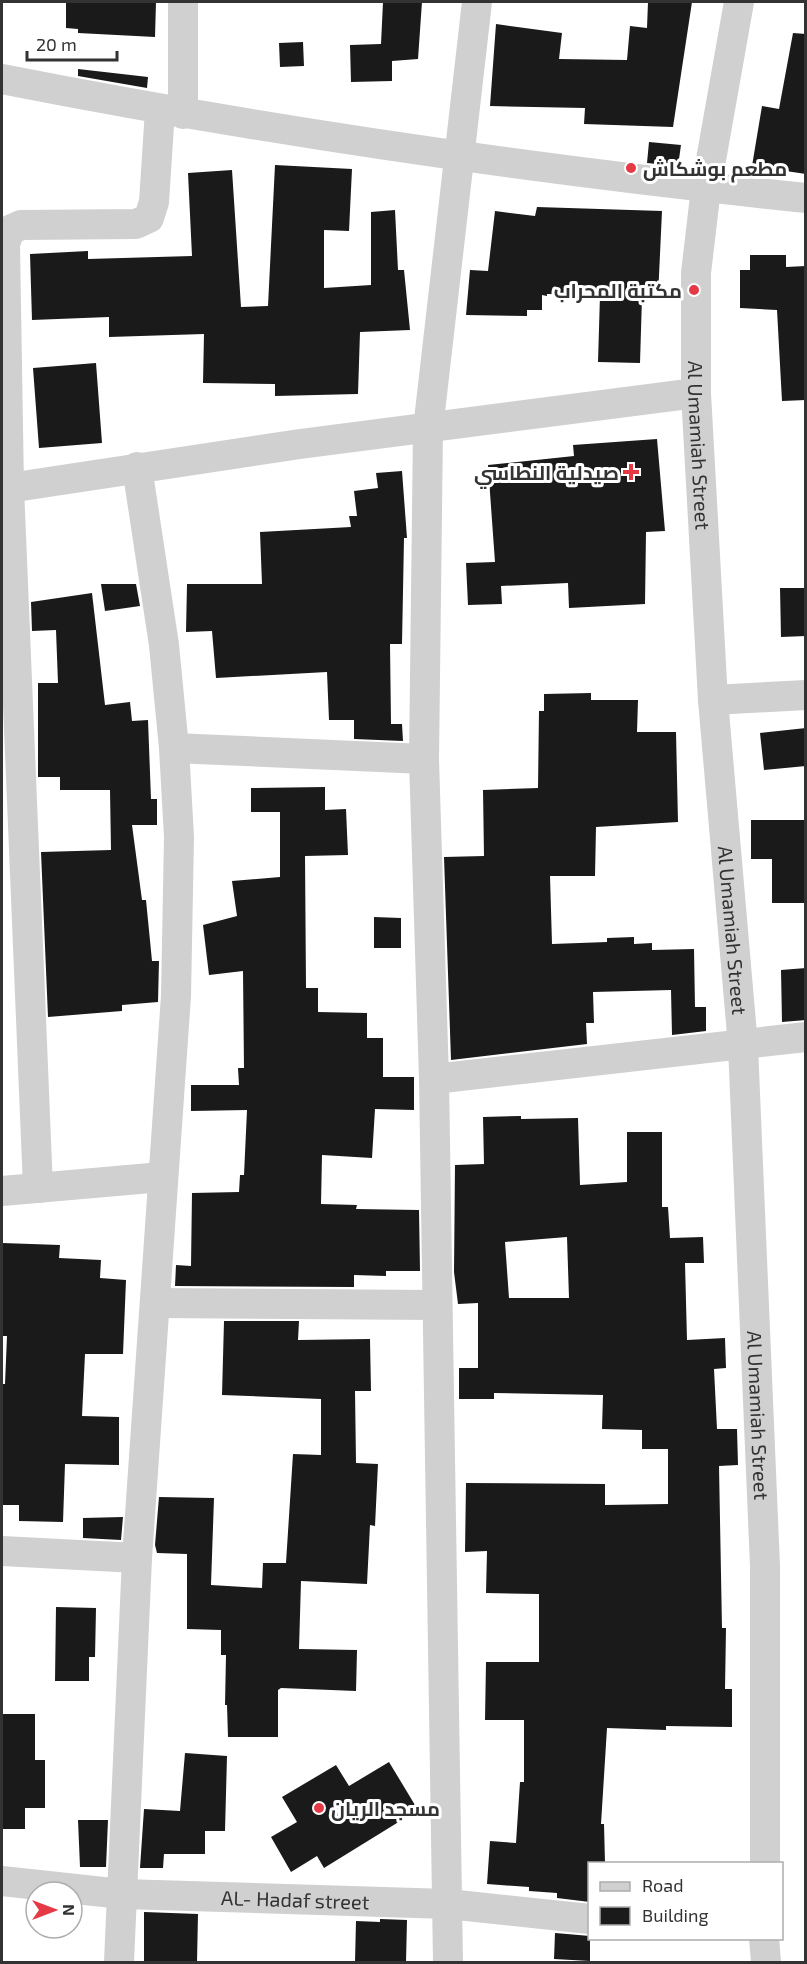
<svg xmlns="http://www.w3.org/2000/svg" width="807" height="1964" font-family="'Exo 2',Cairo,sans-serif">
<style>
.building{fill:#1a1a1a;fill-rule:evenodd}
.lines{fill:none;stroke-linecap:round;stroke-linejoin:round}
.minor{stroke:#d0d0d0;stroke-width:30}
.poi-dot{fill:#e63946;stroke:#fff;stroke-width:2}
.labels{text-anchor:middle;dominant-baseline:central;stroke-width:6;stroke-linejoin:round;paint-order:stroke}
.poi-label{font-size:20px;font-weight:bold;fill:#333;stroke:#fff;text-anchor:start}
.street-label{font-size:20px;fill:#333;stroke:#fff}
</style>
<rect width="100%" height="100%" fill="#fff"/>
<path class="building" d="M 66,2 L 156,2 L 155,37 L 78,33 L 78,29 L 66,28 Z
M 383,2 L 422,2 L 418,59 L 392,61 L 392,81 L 351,82 L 350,45 L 381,44 Z
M 648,2 L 692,2 L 673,127 L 584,124 L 585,108 L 490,106 L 496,24 L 562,33 L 559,59 L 627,60 L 630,26 L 647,28 Z
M 793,33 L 806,34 L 806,174 L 752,166 L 762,106 L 779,109 Z
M 303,42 L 304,66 L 280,67 L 279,43 Z
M 78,69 L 148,77 L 147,88 L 78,76 Z
M 649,142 L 681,145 L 678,166 L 647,163 Z
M 275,165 L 352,169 L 349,231 L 324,230 L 324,288 L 371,285 L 371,212 L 395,210 L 398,270 L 404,270 L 410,330 L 360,332 L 358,394 L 275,396 L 275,384 L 203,383 L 204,334 L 109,337 L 109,317 L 32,320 L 30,254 L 88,251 L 88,259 L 192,256 L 188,173 L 232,170 L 241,307 L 268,306 Z
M 537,207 L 662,211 L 658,297 L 642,297 L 640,363 L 598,362 L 600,295 L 547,294 L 547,296 L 542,295 L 542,310 L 527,310 L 527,316 L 466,315 L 470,270 L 488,271 L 495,211 L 535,216 Z
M 750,255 L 786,255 L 786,267 L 806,266 L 806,400 L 782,401 L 777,310 L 740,308 L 740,270 L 750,270 Z
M 96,363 L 102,443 L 39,448 L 33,368 Z
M 657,439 L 665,531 L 646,532 L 645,604 L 569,608 L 568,583 L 501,586 L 502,604 L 468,605 L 466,563 L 495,562 L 488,465 L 574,456 L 573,445 Z
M 402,471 L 407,538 L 404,538 L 402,644 L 390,644 L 391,724 L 402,724 L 403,741 L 354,739 L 354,720 L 329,720 L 327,672 L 216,678 L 212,631 L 186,632 L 187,584 L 262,584 L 260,532 L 351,527 L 349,516 L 357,516 L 354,491 L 378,488 L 376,473 Z
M 101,584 L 136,584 L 140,606 L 105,611 Z
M 780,588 L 806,588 L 806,636 L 781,637 Z
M 92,593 L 105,705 L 130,702 L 132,721 L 148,720 L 151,799 L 157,799 L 157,825 L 132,825 L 142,900 L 146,900 L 152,961 L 159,961 L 158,1002 L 122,1005 L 122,1011 L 48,1017 L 41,852 L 111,850 L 110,790 L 60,790 L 60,777 L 38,777 L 38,683 L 58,683 L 56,630 L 32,631 L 31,602 Z
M 591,693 L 591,700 L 638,700 L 637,732 L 676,732 L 678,822 L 596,827 L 595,876 L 550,876 L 552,944 L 607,942 L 607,938 L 634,937 L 634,944 L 652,943 L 652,950 L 694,949 L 695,1007 L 706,1007 L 706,1031 L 672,1035 L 671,990 L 593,992 L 594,1023 L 586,1023 L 587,1044 L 451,1060 L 444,857 L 484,856 L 483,790 L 538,788 L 539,711 L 544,711 L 544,694 Z
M 806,728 L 806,766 L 764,770 L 760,733 Z
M 325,787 L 325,810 L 346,809 L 348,855 L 305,856 L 306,988 L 318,988 L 318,1012 L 367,1013 L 367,1038 L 383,1038 L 383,1077 L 414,1077 L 414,1110 L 375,1109 L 372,1158 L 322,1155 L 321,1204 L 357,1205 L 356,1209 L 419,1210 L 420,1271 L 386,1271 L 386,1276 L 354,1275 L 354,1287 L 175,1286 L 176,1265 L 191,1266 L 192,1193 L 239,1192 L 240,1175 L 244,1175 L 247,1110 L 191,1111 L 191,1085 L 239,1085 L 238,1068 L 244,1068 L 243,971 L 209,975 L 203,925 L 237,916 L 232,881 L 280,877 L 280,812 L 251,812 L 251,788 Z
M 751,820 L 806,820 L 806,903 L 772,903 L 772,859 L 751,859 Z
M 374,917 L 401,918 L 401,948 L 374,948 Z
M 806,968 L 806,1020 L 782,1022 L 781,970 Z
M 521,1116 L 521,1119 L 578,1118 L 580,1185 L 627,1182 L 627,1132 L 662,1132 L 662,1207 L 668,1207 L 670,1238 L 703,1237 L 704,1263 L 685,1263 L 687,1340 L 725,1338 L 726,1368 L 714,1369 L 717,1429 L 737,1429 L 738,1465 L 719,1466 L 722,1628 L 726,1628 L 725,1689 L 732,1689 L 732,1727 L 666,1726 L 666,1730 L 607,1728 L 601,1824 L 604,1824 L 605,1863 L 590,1863 L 590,1902 L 557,1898 L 557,1893 L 529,1891 L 529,1887 L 487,1884 L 490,1841 L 516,1843 L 520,1782 L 524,1782 L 524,1720 L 485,1720 L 486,1662 L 539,1662 L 539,1594 L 486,1593 L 487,1551 L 465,1552 L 466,1483 L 605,1484 L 605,1505 L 668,1504 L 668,1449 L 642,1449 L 642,1430 L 602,1429 L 603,1395 L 494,1393 L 494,1399 L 459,1399 L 459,1368 L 478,1368 L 478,1303 L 458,1304 L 454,1272 L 455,1165 L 484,1164 L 483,1117 ZM 567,1237 L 569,1298 L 509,1298 L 505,1242 Z
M 2,1243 L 60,1245 L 59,1258 L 101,1260 L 100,1278 L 126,1280 L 123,1354 L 85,1354 L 82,1416 L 119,1417 L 119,1465 L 65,1464 L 63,1522 L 19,1521 L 19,1505 L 2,1505 L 2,1384 L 5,1384 L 7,1336 L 2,1336 Z
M 224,1321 L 299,1321 L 298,1340 L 370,1339 L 371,1391 L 355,1391 L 356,1463 L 378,1464 L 375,1526 L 370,1525 L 367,1584 L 301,1581 L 299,1649 L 357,1650 L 356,1691 L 281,1688 L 278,1690 L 278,1737 L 228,1737 L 227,1705 L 225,1705 L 226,1655 L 221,1655 L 221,1630 L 187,1629 L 187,1554 L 157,1553 L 155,1545 L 159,1497 L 214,1498 L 211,1585 L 262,1588 L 263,1563 L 286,1563 L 293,1454 L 321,1455 L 321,1399 L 222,1395 Z
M 123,1517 L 121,1540 L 83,1538 L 83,1518 Z
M 56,1607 L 96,1608 L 95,1657 L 89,1657 L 89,1681 L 55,1681 Z
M 2,1714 L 35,1714 L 35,1760 L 45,1760 L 45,1808 L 25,1808 L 25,1829 L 2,1829 Z
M 185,1753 L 227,1756 L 225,1831 L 205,1831 L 205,1854 L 164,1854 L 163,1868 L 140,1868 L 144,1809 L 180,1811 Z
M 389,1762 L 418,1810 L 324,1868 L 317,1856 L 291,1872 L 271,1837 L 297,1822 L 282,1797 L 336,1765 L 349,1786 Z
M 78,1820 L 108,1820 L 106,1867 L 80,1867 Z
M 144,1912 L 198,1914 L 197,1962 L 144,1962 Z
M 380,1919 L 407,1920 L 406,1962 L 355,1962 L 356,1921 L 380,1922 Z
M 555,1933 L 590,1936 L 590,1961 L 554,1959 Z"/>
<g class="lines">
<g class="minor">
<path d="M 183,2 L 183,114"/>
<path id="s1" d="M 739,2 L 706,188 L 696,273 L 696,393 L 713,700 L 743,1046 L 765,1566 L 765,1864"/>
<path d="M 2,79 C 267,131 536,170 806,198"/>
<path d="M 2,489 L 300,444 L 696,393"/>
<path d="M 713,700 L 806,695"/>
<path d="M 174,748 L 424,759"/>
<path d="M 434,1079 L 806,1037"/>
<path d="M 38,1188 L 9,487 L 5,244 L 10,230 L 21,225 L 136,224 L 149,218 L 154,202 L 160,110"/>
<path d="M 2,1191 L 162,1177"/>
<path d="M 157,1303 L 436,1305"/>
<path d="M 2,1551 L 137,1558"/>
<path id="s2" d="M 2,1881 L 122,1894 L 448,1904 L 590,1919"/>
<path d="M 764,1938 L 766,1962"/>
<path d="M 119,1962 L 137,1558 L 176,996 L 179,837 L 174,748 L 164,645 L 137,467"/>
<path d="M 448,1962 L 434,1079 L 424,759 L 428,429 L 477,2"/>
</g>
</g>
<g class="poi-dot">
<circle cx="631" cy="168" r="6"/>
<circle cx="694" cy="290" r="6"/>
<path d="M628 463h6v6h6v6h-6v6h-6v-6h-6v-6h6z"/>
<circle cx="319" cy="1808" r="6"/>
</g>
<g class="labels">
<g class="poi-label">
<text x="643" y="168">مطعم بوشكاش</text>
<text x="682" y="290" text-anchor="end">مكتبة المحراب</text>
<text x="619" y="472" text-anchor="end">صيدلية النطاسي</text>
<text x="331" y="1808">مسجد الريان</text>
</g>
<g class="street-label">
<text stroke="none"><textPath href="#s1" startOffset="447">Al Umamiah Street</textPath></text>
<text stroke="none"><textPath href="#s1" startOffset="933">Al Umamiah Street</textPath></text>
<text stroke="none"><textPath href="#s1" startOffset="1419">Al Umamiah Street</textPath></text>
<text stroke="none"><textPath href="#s2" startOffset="294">AL- Hadaf street</textPath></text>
</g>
</g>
<rect width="807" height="1964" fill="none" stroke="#333333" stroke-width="6"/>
<rect x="588" y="1862" width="195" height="78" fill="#ffffff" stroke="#adadad" stroke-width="1.5"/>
<rect x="600" y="1882" width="30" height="9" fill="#d0d0d0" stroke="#adadad" stroke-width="1.5"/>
<text x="642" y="1892" font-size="18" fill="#333333">Road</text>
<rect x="600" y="1907" width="30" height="18" fill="#1a1a1a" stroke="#adadad" stroke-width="1.5"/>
<text x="642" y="1922" font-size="18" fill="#333333">Building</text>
<g transform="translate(54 1910) rotate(90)"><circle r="28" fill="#ffffff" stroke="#adadad" stroke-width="1.5"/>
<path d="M0-4.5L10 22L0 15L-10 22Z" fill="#e63946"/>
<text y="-9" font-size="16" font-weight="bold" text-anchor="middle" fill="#333333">N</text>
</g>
<path d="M27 51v9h90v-9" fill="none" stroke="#333333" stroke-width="3"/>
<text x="36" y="51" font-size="18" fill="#333333" stroke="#ffffff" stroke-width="4.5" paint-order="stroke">20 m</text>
</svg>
